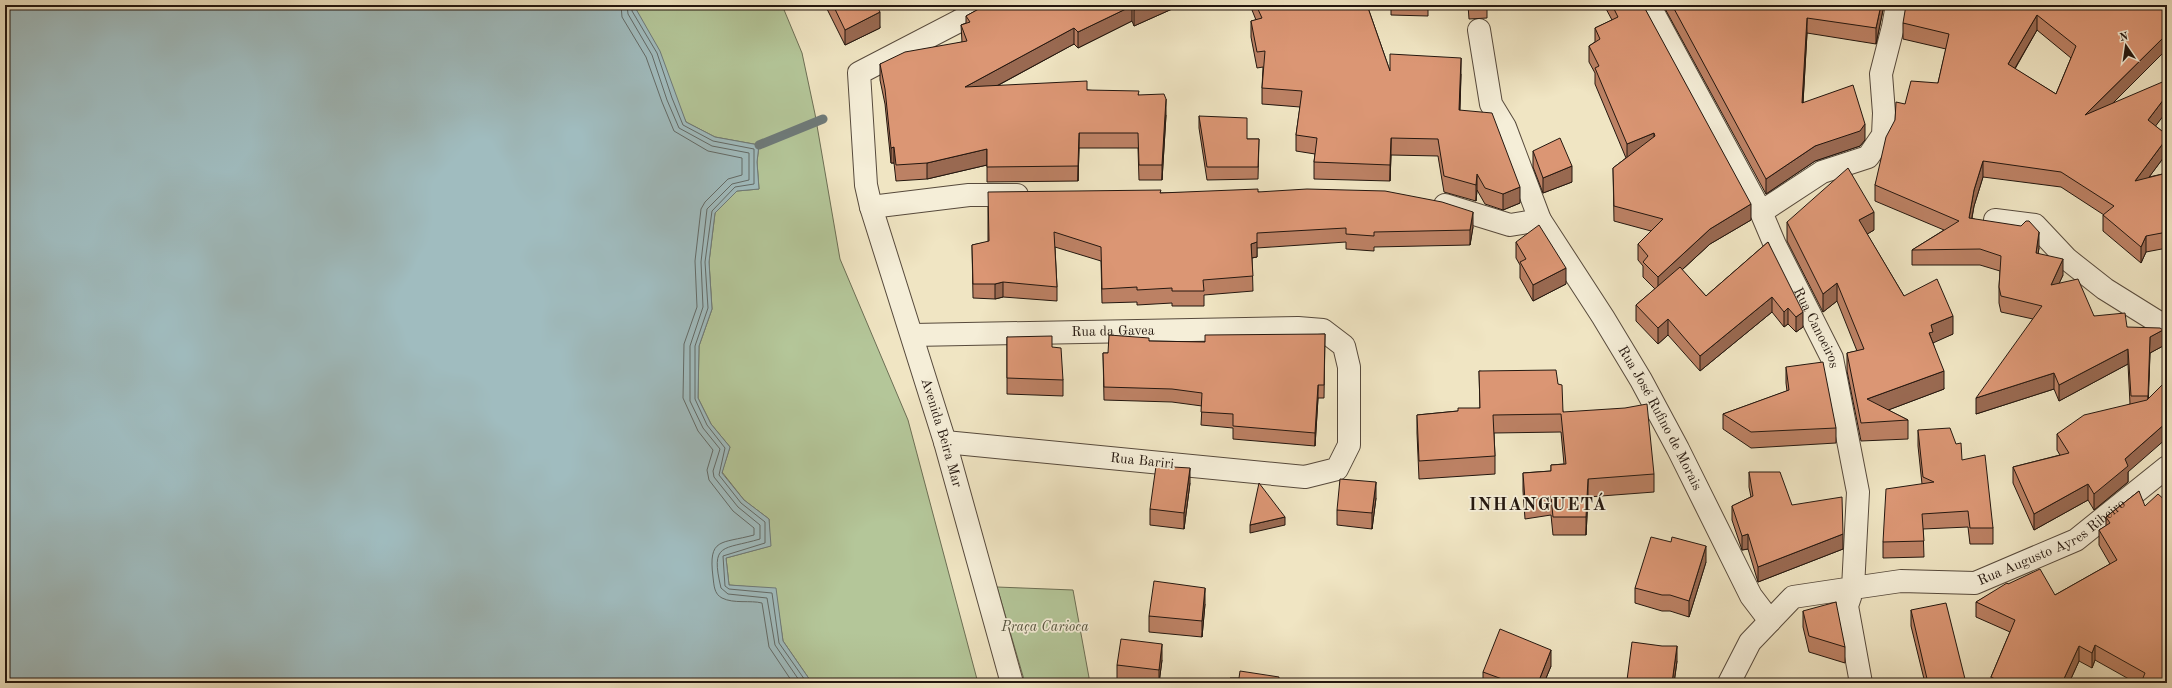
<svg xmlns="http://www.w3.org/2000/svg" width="2172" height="688" font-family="'Old Standard TT',serif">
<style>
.green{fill:#b4c699;stroke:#6c6e54}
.water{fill:#a0bcbf;stroke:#6e7a79}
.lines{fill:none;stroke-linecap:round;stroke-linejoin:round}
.shore{stroke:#626a67;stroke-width:1}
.stream{stroke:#6e7a79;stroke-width:9}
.minor-casing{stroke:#574a3c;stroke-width:24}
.tertiary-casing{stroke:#574a3c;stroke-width:24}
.minor{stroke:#f5eed8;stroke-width:22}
.tertiary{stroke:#f5eed8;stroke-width:22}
.wall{fill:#bc8164;stroke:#24170f;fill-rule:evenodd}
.shaded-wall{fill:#996951;stroke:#24170f}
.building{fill:#db9674;stroke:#24170f;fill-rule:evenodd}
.labels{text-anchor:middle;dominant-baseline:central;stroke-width:3.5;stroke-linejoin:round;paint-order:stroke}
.street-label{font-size:14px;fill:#24170f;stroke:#f5eed8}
.park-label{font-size:14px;font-style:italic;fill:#56543f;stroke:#f5eed8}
.district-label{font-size:18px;font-weight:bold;letter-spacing:1px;fill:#24170f;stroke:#f5eed8}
</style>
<rect width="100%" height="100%" fill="#f0e5c3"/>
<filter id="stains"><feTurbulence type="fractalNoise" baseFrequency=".005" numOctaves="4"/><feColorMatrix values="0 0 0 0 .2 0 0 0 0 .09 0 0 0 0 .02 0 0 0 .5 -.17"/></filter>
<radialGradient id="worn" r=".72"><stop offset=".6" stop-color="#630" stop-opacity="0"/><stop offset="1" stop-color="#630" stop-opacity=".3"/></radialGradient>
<path class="green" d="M 636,5 L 782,5 L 802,53 L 815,114 L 840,259 L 908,420 L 978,683 L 812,683 L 783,641 L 775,589 L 729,585 L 726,558 L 770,546 L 769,519 L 744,500 L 722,472 L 730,447 L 711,424 L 698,398 L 699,346 L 712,309 L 709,262 L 715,213 L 737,191 L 759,189 L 757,162 L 759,145 L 715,137 L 686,122 L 635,9 Z
M 997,587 L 1073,590 L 1090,683 L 1025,683 Z"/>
<path class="water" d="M 5,5 L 636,5 L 636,9 L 660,51 L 686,122 L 715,137 L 759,145 L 757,162 L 759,189 L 737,191 L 715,213 L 709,262 L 712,309 L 699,346 L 698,398 L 711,424 L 730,447 L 722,473 L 744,500 L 769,519 L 771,546 L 726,558 L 729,585 L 776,588 L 783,641 L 812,683 L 5,683 Z"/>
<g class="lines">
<path class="shore" d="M 621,5 L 622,17 L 646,57 L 662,102 L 674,131 L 708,151 L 742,158 L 742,175 L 728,179 L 705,202 L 701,209 L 695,261 L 697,307 L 684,344 L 683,398 L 698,431 L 713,450 L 707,470 L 709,480 L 733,511 L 754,528 L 754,535 C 721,544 708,537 713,577 C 714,585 714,594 722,598 C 734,604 750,600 762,603 L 769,647 L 793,683
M 627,5 L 628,14 L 652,55 L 667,100 L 679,128 L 712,146 L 749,153 L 749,180 L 732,184 L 707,209 L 701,262 L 703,307 L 690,346 L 690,401 L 703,428 L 720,449 L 713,471 L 714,477 L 738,507 L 760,525 L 760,539 C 723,550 710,542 721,588 L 728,594 L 767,598 L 775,645 L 801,683
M 632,5 L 632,11 L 657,53 L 672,98 L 683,125 L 713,141 L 754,149 L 754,184 L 735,187 L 712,211 L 705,262 L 708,308 L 695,346 L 695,399 L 707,425 L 725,448 L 719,475 L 741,503 L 765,522 L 765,543 L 723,556 L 725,586 L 729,589 L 772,593 L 779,643 L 807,683"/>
<path class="stream" d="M 759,145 L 823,119"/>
<defs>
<g id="minor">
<path id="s1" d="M 1479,30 L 1491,104 L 1505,127 L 1540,220 L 1603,317 L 1641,380 L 1678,449 L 1751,596 L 1770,621"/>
<path d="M 1445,205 L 1510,225 L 1540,220"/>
<path d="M 871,207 L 969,195 L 1017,195"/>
<path d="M 1761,212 L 1822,172 L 1868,157 L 1883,135 L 1884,113 L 1881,74 L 1893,27 L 1897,5"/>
<path d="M 1995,220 L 2035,225 L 2067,259 L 2105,289 L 2158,322 L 2167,334"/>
<path id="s2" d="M 913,335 L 1298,328 L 1323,330 L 1344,346 L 1349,367 L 1349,445 L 1337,469 L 1305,477 L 945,442"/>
<path id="s3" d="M 1861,683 L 1847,606 L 1853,588 L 1901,581 L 1975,583 L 2076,540 L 2167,467"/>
</g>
<g id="tertiary">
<path id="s4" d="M 990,5 L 859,73 L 866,185 L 871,207 L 945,442 L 1012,683"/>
<path id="s5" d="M 1649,5 L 1761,212 L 1775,245 L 1832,358 L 1858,492 L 1853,588 L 1793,597 L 1750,642 L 1729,683"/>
</g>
</defs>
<use href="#minor" class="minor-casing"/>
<use href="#tertiary" class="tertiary-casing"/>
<use href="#minor" class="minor"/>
<use href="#tertiary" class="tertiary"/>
</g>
<path class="wall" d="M 825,5 L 876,5 L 880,28 L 845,45 Z
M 950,5 L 963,5 L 953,10 Z
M 986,5 L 1181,5 L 1134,26 L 1132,21 L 1078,48 L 1074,44 L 997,86 L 1087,90 L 1139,95 L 1166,115 L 1162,180 L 1139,180 L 1138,148 L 1079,148 L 1078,181 L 987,182 L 987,165 L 927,179 L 896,181 L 894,163 L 891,163 L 885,104 L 880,80 L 880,64 L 962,42 L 961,25 L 966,23 L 966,16 Z
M 1250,5 L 1367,5 L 1390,71 L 1461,74 L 1460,110 L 1520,203 L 1503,210 L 1485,204 L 1477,190 L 1476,201 L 1444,192 L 1438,156 L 1391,155 L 1390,181 L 1314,179 L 1314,162 L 1315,154 L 1296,151 L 1296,135 L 1300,107 L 1262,104 L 1262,88 L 1263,67 L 1257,68 L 1251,37 L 1251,21 L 1256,20 Z
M 1391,5 L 1487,5 L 1487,18 L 1469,19 L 1468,5 L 1428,6 L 1428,16 L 1391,15 Z
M 1604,5 L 1643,5 L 1751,220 L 1710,244 L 1682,270 L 1706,296 L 1768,242 L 1803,327 L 1796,332 L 1788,324 L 1784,327 L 1772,312 L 1700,371 L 1668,335 L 1658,344 L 1636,321 L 1636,305 L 1655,289 L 1643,277 L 1643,266 L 1638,260 L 1638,244 L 1651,231 L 1614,221 L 1613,168 L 1626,158 L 1595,84 L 1595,73 L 1589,62 L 1589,46 L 1595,42 L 1595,28 L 1612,20 Z
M 1663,5 L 1884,5 L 1876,44 L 1807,33 L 1803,103 L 1865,140 L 1860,146 L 1815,161 L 1766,194 Z
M 2167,5 L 2167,49 L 2113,103 L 2167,111 L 2155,126 L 2167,135 L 2167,153 L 2149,177 L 2167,173 L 2167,248 L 2146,252 L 2141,263 L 2103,231 L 2103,215 L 2104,215 L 2061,187 L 1983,177 L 1974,206 L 1972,218 L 2039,248 L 2038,253 L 2063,275 L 2059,283 L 2094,316 L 2127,327 L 2163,346 L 2150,353 L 2148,399 L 2128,472 L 2128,482 L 2094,510 L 2088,500 L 2034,530 L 2013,483 L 2013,467 L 2060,455 L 2057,450 L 2057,434 L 2130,404 L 2128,364 L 2059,401 L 2054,389 L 1976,414 L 2033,319 L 2001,312 L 1999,303 L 1999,287 L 2000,271 L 1980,265 L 1912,265 L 1912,250 L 1944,230 L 1875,201 L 1875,185 L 1905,104 L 1938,83 L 1946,49 L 1903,39 L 1903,23 ZM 2037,30 L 2071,58 L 2056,94 L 2015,69 Z
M 1199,116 L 1247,139 L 1259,139 L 1258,179 L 1207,180 L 1199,128 Z
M 1533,151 L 1572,182 L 1543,193 L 1533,167 Z
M 1258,192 L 1473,227 L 1470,245 L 1374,247 L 1374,251 L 1346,249 L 1346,242 L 1257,248 L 1257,257 L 1252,258 L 1253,291 L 1204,295 L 1204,306 L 1172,306 L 1172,303 L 1137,305 L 1137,302 L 1102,303 L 1101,261 L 1055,247 L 1057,287 L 1057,301 L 1003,297 L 995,299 L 973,298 L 972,245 L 988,242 L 988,207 L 1161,193 Z
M 1787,222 L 1874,230 L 1867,234 L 1904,296 L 1953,334 L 1933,342 L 1944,389 L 1888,410 L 1908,420 L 1908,439 L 1861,441 L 1847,371 L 1847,353 L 1857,351 L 1837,301 L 1823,312 L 1787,241 Z
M 1516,242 L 1566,284 L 1533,301 L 1520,278 L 1520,265 L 1516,258 Z
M 1325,334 L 1324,398 L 1318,398 L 1315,446 L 1233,439 L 1233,428 L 1201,425 L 1202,406 L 1172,402 L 1104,400 L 1103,353 L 1108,353 L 1149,341 L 1205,342 Z
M 1007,337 L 1052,347 L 1063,380 L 1063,396 L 1007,394 Z
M 1786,367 L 1836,428 L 1836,443 L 1751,448 L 1723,429 L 1723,414 L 1787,391 L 1786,383 Z
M 1479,371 L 1558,384 L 1563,412 L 1654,474 L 1654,492 L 1588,497 L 1586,535 L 1553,535 L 1551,515 L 1525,519 L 1523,491 L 1523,473 L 1551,471 L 1551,465 L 1564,464 L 1561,432 L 1494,433 L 1495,456 L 1495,474 L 1419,479 L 1417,433 L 1417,415 L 1458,411 L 1480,408 Z
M 1918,430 L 1962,460 L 1993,528 L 1993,544 L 1970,544 L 1968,527 L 1923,529 L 1924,557 L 1883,558 L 1883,542 L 1922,484 L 1918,446 Z
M 1749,472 L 1792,505 L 1843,549 L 1758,582 L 1748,549 L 1742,550 L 1732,520 L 1732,506 L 1751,497 L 1749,487 Z
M 1190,483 L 1184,529 L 1150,525 L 1150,509 Z
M 2139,491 L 2167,683 L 2136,683 L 2095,660 L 2092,668 L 2079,661 L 2069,683 L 1991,683 L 1991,677 L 2010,632 L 1976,617 L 1976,602 L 2008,584 L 2055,595 L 2110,564 L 2099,545 L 2099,530 L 2106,526 L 2106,517 Z
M 1376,498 L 1372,529 L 1337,525 L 1337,510 Z
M 1706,562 L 1689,617 L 1670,611 L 1662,611 L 1635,603 L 1635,588 Z
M 1205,604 L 1202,637 L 1149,632 L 1149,616 Z
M 1911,610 L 1966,683 L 1925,683 L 1911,626 Z
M 1803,611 L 1845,647 L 1845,663 L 1809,652 L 1803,627 Z
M 1662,646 L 1677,661 L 1674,683 L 1627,683 L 1627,680 Z
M 1162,660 L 1159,683 L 1133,683 L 1117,681 L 1117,665 Z
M 1551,666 L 1544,683 L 1483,683 L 1483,672 Z"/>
<path class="shaded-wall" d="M 953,5 L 963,5 L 953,10 Z
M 1146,5 L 1181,5 L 1134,26 L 1134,10 Z
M 1881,5 L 1884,5 L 1876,44 L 1876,28 Z
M 1132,6 L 1132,21 L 1078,48 L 1078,32 Z
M 880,12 L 880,28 L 845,45 L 845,30 Z
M 2037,15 L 2037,30 L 2008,80 L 2008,64 Z
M 1807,18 L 1807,33 L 1802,119 L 1802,103 Z
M 1074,28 L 1074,44 L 965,103 L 965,87 Z
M 2167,34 L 2167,49 L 2085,131 L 2085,115 Z
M 1461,58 L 1461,74 L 1459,126 L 1459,110 Z
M 2167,95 L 2167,111 L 2148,136 L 2148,120 Z
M 1166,99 L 1166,115 L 1162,180 L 1162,165 Z
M 1865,124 L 1865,140 L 1860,146 L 1815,161 L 1766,194 L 1766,179 L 1815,146 Z
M 1079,133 L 1079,148 L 1078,181 L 1078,166 Z
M 1654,133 L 1654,149 L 1627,160 L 1627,144 Z
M 1391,138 L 1391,155 L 1390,181 L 1390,165 Z
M 2167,138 L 2167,153 L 2135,196 L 2135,181 Z
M 894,147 L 894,163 L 891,163 L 891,148 Z
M 987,149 L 987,165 L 927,179 L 927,163 Z
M 1983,161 L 1983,177 L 1974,206 L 1969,233 L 1969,218 L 1974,190 Z
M 1572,166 L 1572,182 L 1543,193 L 1543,178 Z
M 1477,174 L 1477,190 L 1476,201 L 1476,185 Z
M 1520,187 L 1520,203 L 1503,210 L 1503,194 Z
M 1751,204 L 1751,220 L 1710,244 L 1658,292 L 1658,277 L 1710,229 Z
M 1473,212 L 1473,227 L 1470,245 L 1470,230 Z
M 1874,212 L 1874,230 L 1859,239 L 1859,220 Z
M 2039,232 L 2039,248 L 2036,268 L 2036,253 Z
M 2146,236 L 2146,252 L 2141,263 L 2141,247 Z
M 1257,242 L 1257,257 L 1251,258 L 1251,244 Z
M 2063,259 L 2063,275 L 2051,301 L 2051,285 Z
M 1566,268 L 1566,284 L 1533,301 L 1533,285 Z
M 1003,282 L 1003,297 L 995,299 L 995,284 Z
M 1837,283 L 1837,301 L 1823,312 L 1823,294 Z
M 1772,297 L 1772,312 L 1700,371 L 1700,356 Z
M 1788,308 L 1788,324 L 1784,327 L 1784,312 Z
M 1803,312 L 1803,327 L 1796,332 L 1796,317 Z
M 1953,316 L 1953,334 L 1933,343 L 1929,333 L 1931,325 Z
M 1668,319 L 1668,335 L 1658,344 L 1658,328 Z
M 2163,330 L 2163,346 L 2150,353 L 2148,411 L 2148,396 L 2150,337 Z
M 2128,349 L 2128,364 L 2059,401 L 2059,385 Z
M 1944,371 L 1944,389 L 1867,418 L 1867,399 Z
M 2054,373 L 2054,389 L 1976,414 L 1976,398 Z
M 1318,385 L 1318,398 L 1315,446 L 1315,433 Z
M 2167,422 L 2167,438 L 2128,472 L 2128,482 L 2094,510 L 2094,494 L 2125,459 Z
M 1190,468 L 1190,483 L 1184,529 L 1184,513 Z
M 1588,479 L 1588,497 L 1586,535 L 1586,517 Z
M 1376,482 L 1376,498 L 1372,529 L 1372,513 Z
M 2088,484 L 2088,500 L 2034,530 L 2034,514 Z
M 1285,517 L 1285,525 L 1250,533 L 1250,525 Z
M 1748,534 L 1748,549 L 1742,550 L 1742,536 Z
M 1843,534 L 1843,549 L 1758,582 L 1758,567 Z
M 1706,546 L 1706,562 L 1689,617 L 1689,601 Z
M 1205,588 L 1205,604 L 1202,637 L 1202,621 Z
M 1162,644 L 1162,660 L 1159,683 L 1159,670 Z
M 2095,645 L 2095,660 L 2092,668 L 2092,653 Z
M 1677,646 L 1677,661 L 1674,683 L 1672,683 Z
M 2079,646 L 2079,661 L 2069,683 L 2062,683 Z
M 1551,650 L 1551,666 L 1544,683 L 1538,683 Z"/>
<path class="building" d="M 833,5 L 876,5 L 880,12 L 845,30 Z
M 986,5 L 1146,5 L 1134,10 L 1132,6 L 1078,32 L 1074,28 L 965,87 L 1087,81 L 1087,90 L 1139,91 L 1138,95 L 1164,94 L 1166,99 L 1162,165 L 1139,165 L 1138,133 L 1079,133 L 1078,166 L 987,167 L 987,149 L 927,163 L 896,165 L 894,147 L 891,148 L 885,89 L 880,64 L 905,52 L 967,41 L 961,25 L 970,22 L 966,16 Z
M 1256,5 L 1367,5 L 1390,71 L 1390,54 L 1461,58 L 1459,110 L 1492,113 L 1520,187 L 1503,194 L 1485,188 L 1477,174 L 1476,185 L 1444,176 L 1438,139 L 1391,138 L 1390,165 L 1314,162 L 1317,138 L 1296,135 L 1302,91 L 1262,88 L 1265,51 L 1257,52 L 1251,21 L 1262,18 Z
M 1612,5 L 1643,5 L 1751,204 L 1710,229 L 1658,277 L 1643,262 L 1648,256 L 1638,244 L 1663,219 L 1614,206 L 1613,168 L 1655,136 L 1654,133 L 1627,144 L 1595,68 L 1599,66 L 1589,46 L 1600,39 L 1595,28 L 1618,17 Z
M 1672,5 L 1881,5 L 1876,28 L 1807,18 L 1802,103 L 1853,85 L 1865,124 L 1860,131 L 1815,146 L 1766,179 Z
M 1906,5 L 2167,5 L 2167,34 L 2085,115 L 2167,80 L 2167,95 L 2148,120 L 2167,135 L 2167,138 L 2135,181 L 2167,173 L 2167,232 L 2146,236 L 2141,247 L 2103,215 L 2114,206 L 2061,172 L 1983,161 L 1974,190 L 1969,218 L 2021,226 L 2026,221 L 2029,221 L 2039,232 L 2036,253 L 2063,259 L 2051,285 L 2078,279 L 2094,316 L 2125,313 L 2127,327 L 2160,328 L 2163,330 L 2150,337 L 2148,396 L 2131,396 L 2128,349 L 2059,385 L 2054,373 L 1976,398 L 2042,306 L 2001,296 L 1999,287 L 2001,256 L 1980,249 L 1912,250 L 1959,221 L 1875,185 L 1886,137 L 1895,120 L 1896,102 L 1905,104 L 1911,81 L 1938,83 L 1949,34 L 1903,23 ZM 2037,15 L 2076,46 L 2056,94 L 2008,64 Z
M 1199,116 L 1247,118 L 1247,139 L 1259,139 L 1258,167 L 1207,167 Z
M 1560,138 L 1572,166 L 1543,178 L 1533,151 Z
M 1848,168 L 1874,212 L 1859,220 L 1904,296 L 1937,279 L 1953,316 L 1931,325 L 1933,332 L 1929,333 L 1944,371 L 1867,399 L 1908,420 L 1861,423 L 1847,353 L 1864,349 L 1837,283 L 1823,294 L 1787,222 Z
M 1258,189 L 1258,192 L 1307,189 L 1385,191 L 1442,202 L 1473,212 L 1470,230 L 1374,232 L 1374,236 L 1346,234 L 1346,228 L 1257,233 L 1257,242 L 1251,244 L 1253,276 L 1203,280 L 1204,291 L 1172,291 L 1172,288 L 1137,290 L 1137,287 L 1102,289 L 1101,247 L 1054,232 L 1057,287 L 1003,282 L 995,284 L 973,284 L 972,245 L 989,241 L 988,192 L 1161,190 L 1160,193 Z
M 1539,225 L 1566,268 L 1533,285 L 1520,262 L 1526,259 L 1516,242 Z
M 1768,242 L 1803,312 L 1796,317 L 1788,308 L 1784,312 L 1772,297 L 1700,356 L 1668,319 L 1658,328 L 1636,305 L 1680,267 L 1706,296 Z
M 1325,334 L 1324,385 L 1318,385 L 1315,433 L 1233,426 L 1233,414 L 1201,412 L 1202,393 L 1172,389 L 1104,387 L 1103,353 L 1108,353 L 1109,335 L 1149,338 L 1149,341 L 1205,342 L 1205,335 Z
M 1052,336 L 1052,347 L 1061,348 L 1063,380 L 1007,378 L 1007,337 Z
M 1823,362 L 1836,428 L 1751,432 L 1723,414 L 1789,390 L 1786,367 Z
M 1556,370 L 1558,384 L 1562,385 L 1563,412 L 1625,408 L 1647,404 L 1654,474 L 1588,479 L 1586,517 L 1553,517 L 1551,497 L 1525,500 L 1523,473 L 1551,471 L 1551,465 L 1566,464 L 1561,414 L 1493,415 L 1495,456 L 1419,461 L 1417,415 L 1458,411 L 1458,408 L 1480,408 L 1479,371 Z
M 2167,380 L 2167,422 L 2125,459 L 2128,466 L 2094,494 L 2088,484 L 2034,514 L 2013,467 L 2069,453 L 2057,434 L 2084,415 L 2147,400 Z
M 1950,428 L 1956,444 L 1961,443 L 1962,460 L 1985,455 L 1993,528 L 1970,528 L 1968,511 L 1922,514 L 1924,541 L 1883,542 L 1886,489 L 1934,482 L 1923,477 L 1918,430 Z
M 1156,466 L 1190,468 L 1184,513 L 1150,509 Z
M 1749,472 L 1780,472 L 1792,505 L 1842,497 L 1843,534 L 1758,567 L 1748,534 L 1742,536 L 1732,506 L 1753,496 Z
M 1340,479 L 1376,482 L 1372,513 L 1337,510 Z
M 1259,483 L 1285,517 L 1250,525 Z
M 2139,491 L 2145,506 L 2158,494 L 2167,502 L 2167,683 L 2141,683 L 2145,673 L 2095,645 L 2092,653 L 2079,646 L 2062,683 L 2003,683 L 1991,677 L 2015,620 L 1976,602 L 2007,583 L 2008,584 L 2040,569 L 2055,595 L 2117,560 L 2099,530 L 2110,523 L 2106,517 Z
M 1651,537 L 1671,542 L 1672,537 L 1706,546 L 1689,601 L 1670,595 L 1662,595 L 1635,588 Z
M 1154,581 L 1205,588 L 1202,621 L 1149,616 Z
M 1836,602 L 1845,647 L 1809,636 L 1803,611 Z
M 1946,603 L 1966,683 L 1928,683 L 1911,610 Z
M 1500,629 L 1551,650 L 1538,683 L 1513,683 L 1483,672 Z
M 1121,639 L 1162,644 L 1159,670 L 1117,665 Z
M 1632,642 L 1662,646 L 1677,646 L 1672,683 L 1649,683 L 1627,680 Z
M 1240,671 L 1279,677 L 1279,683 L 1229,683 L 1230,678 L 1239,678 Z"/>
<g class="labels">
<g class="street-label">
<text stroke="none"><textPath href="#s5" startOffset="364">Rua Canoeiros</textPath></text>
<text stroke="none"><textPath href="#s2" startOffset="200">Rua da Gavea</textPath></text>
<text stroke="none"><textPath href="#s1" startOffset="433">Rua José Rufino de Morais</textPath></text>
<text stroke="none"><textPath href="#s4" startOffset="519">Avenida Beira Mar</textPath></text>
<text transform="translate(1142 461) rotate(6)">Rua Bariri</text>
<text stroke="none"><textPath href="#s3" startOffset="307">Rua Augusto Ayres Ribeiro</textPath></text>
</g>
<g class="park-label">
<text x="1045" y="627">Praça Carioca</text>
</g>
<g class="district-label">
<text x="1538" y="505">INHANGUETÁ</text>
</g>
</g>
<rect width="2172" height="688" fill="none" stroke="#f0e5c3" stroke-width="20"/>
<rect x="6" y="6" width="2160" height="676" fill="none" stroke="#24170f" stroke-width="2"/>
<rect x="10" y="10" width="2152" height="668" fill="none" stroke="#24170f"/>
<g transform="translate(2126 46) rotate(347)" stroke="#f5eed8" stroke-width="3" paint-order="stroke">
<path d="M0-3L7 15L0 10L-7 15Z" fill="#24170f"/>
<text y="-6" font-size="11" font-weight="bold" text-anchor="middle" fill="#24170f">N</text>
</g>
<rect width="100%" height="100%" filter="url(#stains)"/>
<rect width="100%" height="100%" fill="url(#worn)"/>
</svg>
